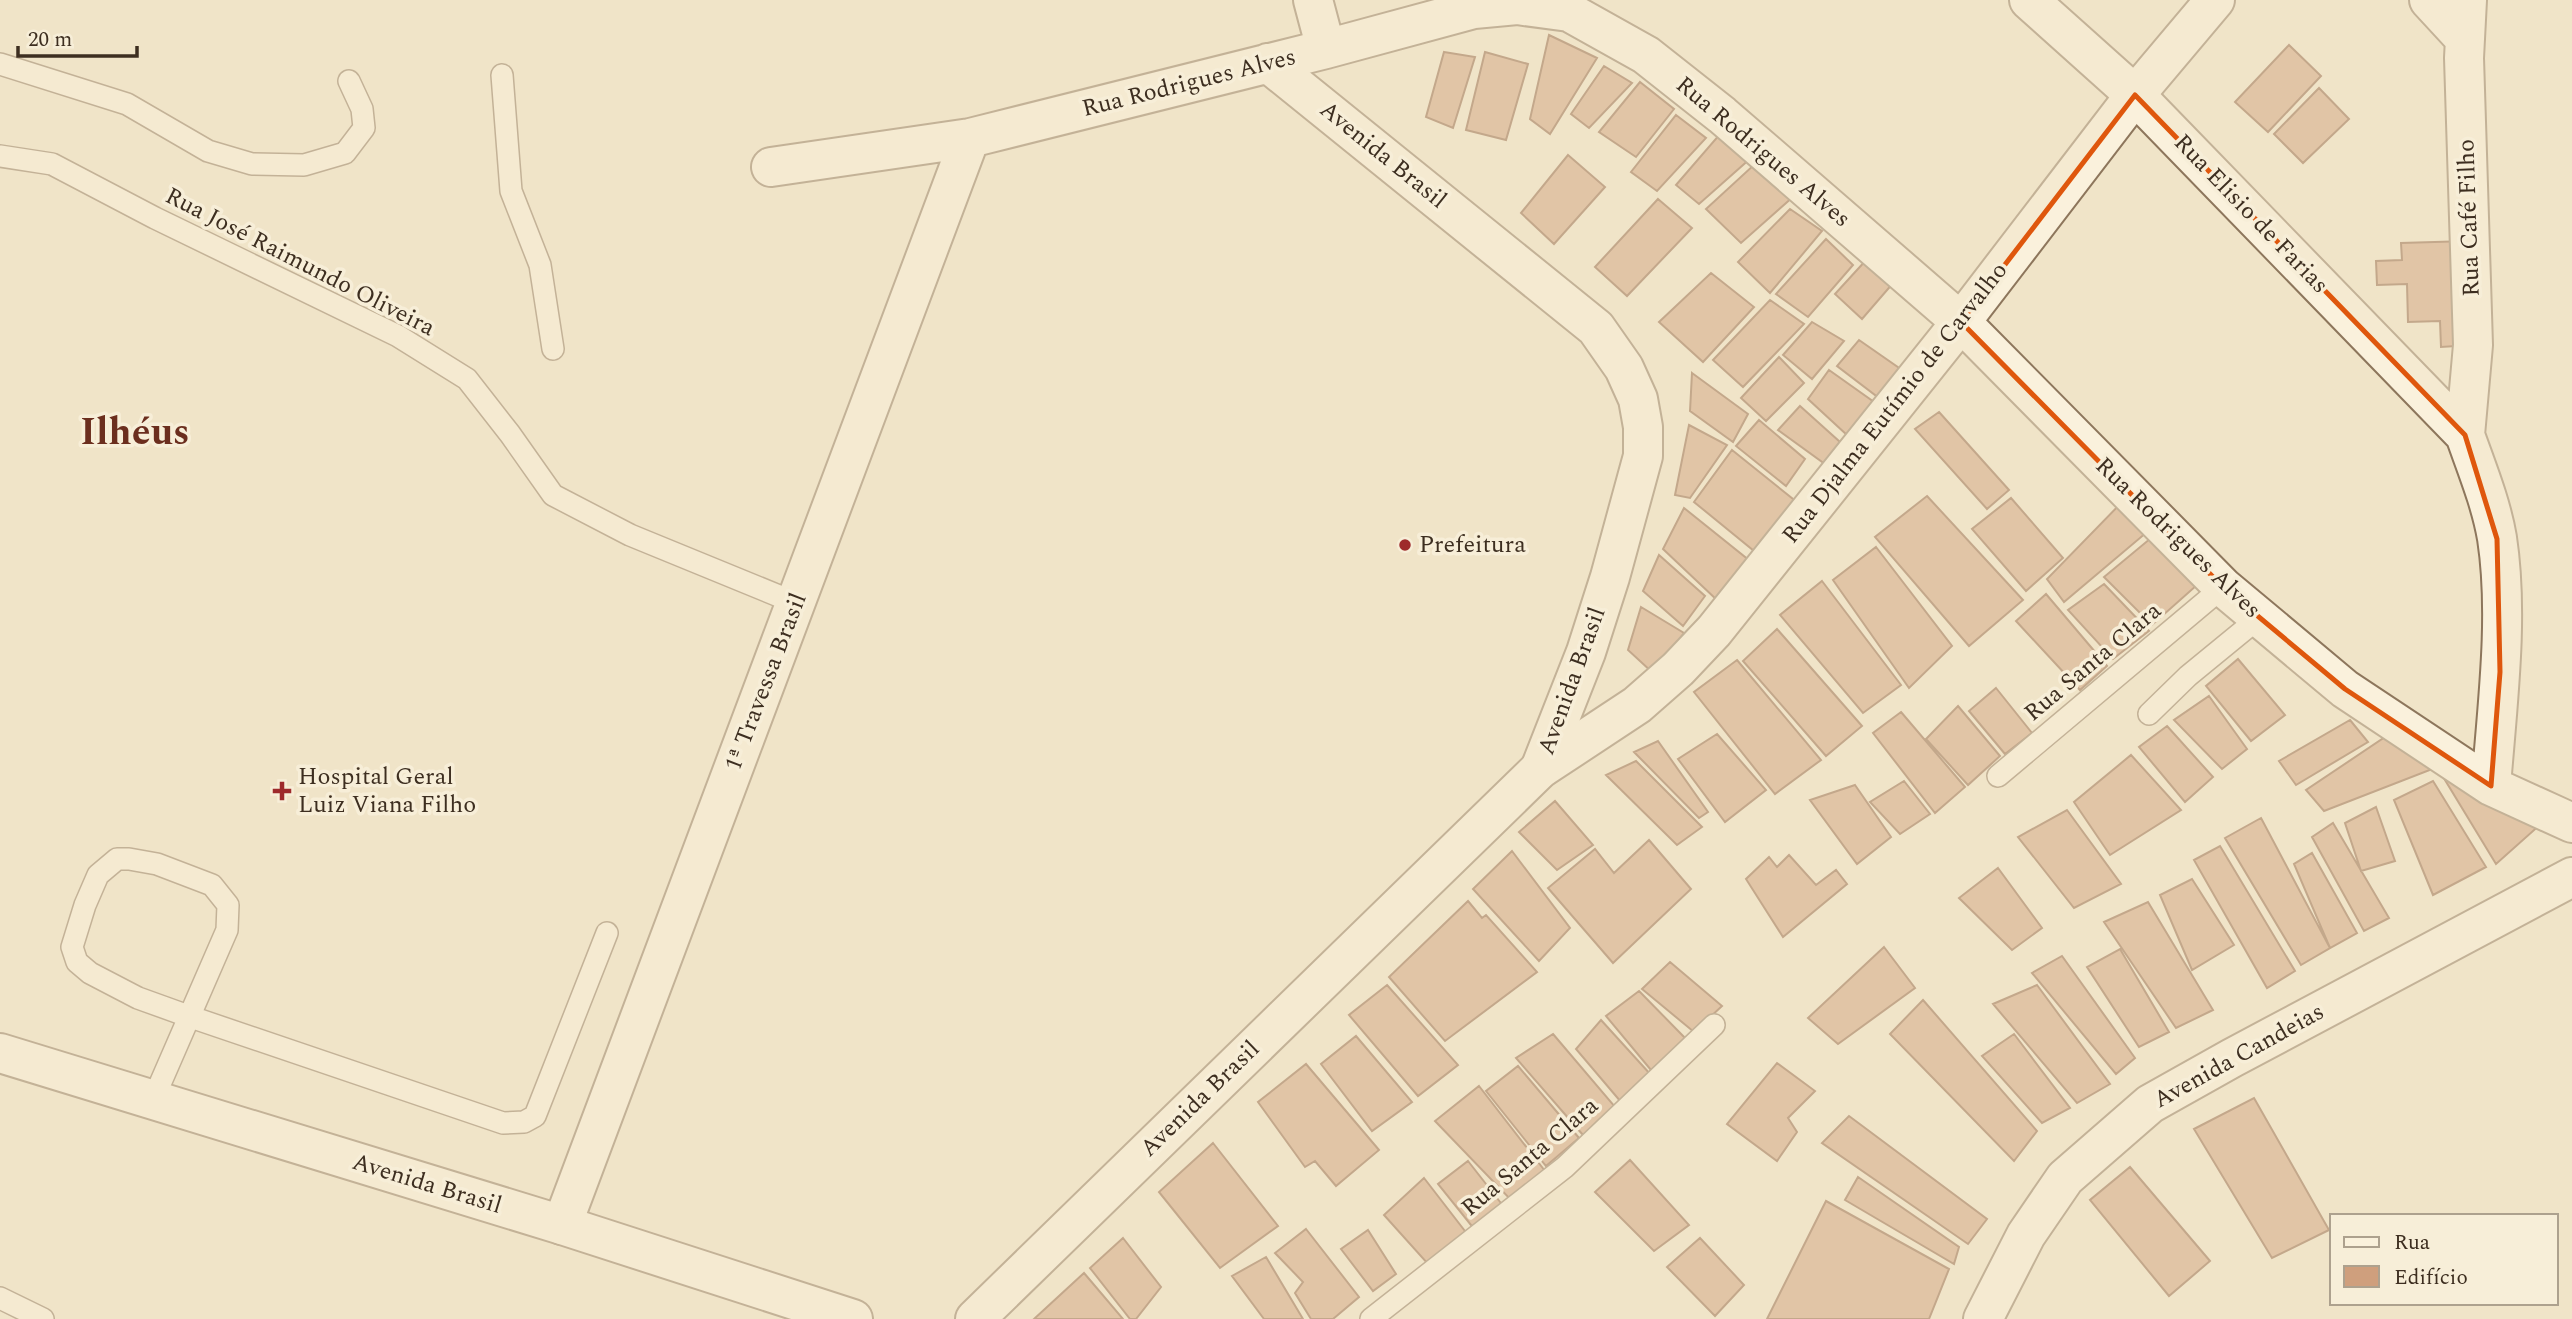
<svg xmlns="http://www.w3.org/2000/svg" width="2572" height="1319" font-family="Spectral,serif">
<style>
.building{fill:#cf9f7d;stroke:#8d5f41;stroke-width:2}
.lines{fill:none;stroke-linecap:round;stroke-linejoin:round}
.service-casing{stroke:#8d765c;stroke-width:24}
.minor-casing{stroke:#8d765c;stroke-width:42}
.tertiary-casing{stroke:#8d765c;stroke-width:42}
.service{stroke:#faf1dc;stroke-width:21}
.minor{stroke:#faf1dc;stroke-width:38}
.tertiary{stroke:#faf1dc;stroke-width:38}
.marked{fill:none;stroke:#df570d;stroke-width:5;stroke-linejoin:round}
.poi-dot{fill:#9e2a2b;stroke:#f7eed8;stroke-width:2.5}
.labels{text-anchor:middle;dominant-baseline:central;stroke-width:7;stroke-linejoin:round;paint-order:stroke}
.street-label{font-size:24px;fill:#3d2e20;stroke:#f7eed8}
.poi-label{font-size:24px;fill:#3d2e20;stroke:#f7eed8;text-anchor:start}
.town-label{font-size:38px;font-weight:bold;fill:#6b2e1e;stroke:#f7eed8}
</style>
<rect width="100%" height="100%" fill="#f0e4c8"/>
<path class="building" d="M 1549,35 L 1597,58 L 1550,134 L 1530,119 Z
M 2289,45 L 2321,76 L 2268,132 L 2235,102 Z
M 1444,52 L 1475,57 L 1453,128 L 1426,117 Z
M 1485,52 L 1528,64 L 1506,140 L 1466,130 Z
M 1604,66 L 1632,83 L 1589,128 L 1571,114 Z
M 1640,82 L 1674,109 L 1636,157 L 1599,132 Z
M 2319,88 L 2349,119 L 2303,163 L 2274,134 Z
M 1676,115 L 1706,138 L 1657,191 L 1631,172 Z
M 1720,134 L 1752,157 L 1699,204 L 1676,185 Z
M 1568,155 L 1605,187 L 1554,244 L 1521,213 Z
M 1756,163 L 1794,196 L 1741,243 L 1706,209 Z
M 1658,199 L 1692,228 L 1627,296 L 1595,267 Z
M 1790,209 L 1822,231 L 1770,293 L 1738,262 Z
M 1826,239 L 1853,265 L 1808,317 L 1776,294 Z
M 2468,241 L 2472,345 L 2441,347 L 2440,321 L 2408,322 L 2407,284 L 2377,285 L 2376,261 L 2402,260 L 2401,243 Z
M 1868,258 L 1894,282 L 1862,319 L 1835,294 Z
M 1711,273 L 1754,307 L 1703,362 L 1659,322 Z
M 1770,300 L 1804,324 L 1743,387 L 1713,360 Z
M 1812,322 L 1844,341 L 1812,379 L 1783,355 Z
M 1859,340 L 1902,370 L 1879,398 L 1837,366 Z
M 1779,357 L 1804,383 L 1766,421 L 1741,398 Z
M 1829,370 L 1874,402 L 1847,435 L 1808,399 Z
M 1692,373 L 1748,414 L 1733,442 L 1690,411 Z
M 1800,406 L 1840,442 L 1825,464 L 1778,430 Z
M 1939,412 L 2009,490 L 1987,509 L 1915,429 Z
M 1759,420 L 1805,459 L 1786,486 L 1736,446 Z
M 1689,425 L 1727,445 L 1690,498 L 1675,495 Z
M 1732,450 L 1798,503 L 1759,555 L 1694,502 Z
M 1927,496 L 2023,600 L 1969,646 L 1875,537 Z
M 2127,497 L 2153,527 L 2064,602 L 2047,579 Z
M 2011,498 L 2063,558 L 2026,591 L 1972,529 Z
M 1684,508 L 1750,561 L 1718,601 L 1663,549 Z
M 2151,538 L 2197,585 L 2152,625 L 2104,577 Z
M 1876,547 L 1952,646 L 1909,688 L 1833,580 Z
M 1659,555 L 1705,596 L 1683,626 L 1643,591 Z
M 1822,581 L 1901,685 L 1863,713 L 1780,615 Z
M 2104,584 L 2149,631 L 2113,659 L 2068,610 Z
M 2046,594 L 2107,666 L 2080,690 L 2016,621 Z
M 1641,607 L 1684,633 L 1653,673 L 1628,650 Z
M 1777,629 L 1862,726 L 1826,756 L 1743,661 Z
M 2238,659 L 2285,715 L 2251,741 L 2206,686 Z
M 1737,660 L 1821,760 L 1775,794 L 1694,692 Z
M 1996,688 L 2032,733 L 2005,754 L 1969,711 Z
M 2209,696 L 2247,749 L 2222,769 L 2174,720 Z
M 1958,706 L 2000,756 L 1968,785 L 1926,739 Z
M 1901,712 L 1965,787 L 1935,813 L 1873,733 Z
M 2350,720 L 2368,742 L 2296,785 L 2279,761 Z
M 2167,726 L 2213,777 L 2185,802 L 2139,747 Z
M 2391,733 L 2440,766 L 2324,811 L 2306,790 Z
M 1717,734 L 1766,790 L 1725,822 L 1678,759 Z
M 1658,741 L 1708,812 L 1699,818 L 1634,752 Z
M 2131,755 L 2181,810 L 2110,855 L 2074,802 Z
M 1636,761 L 1702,827 L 1677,845 L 1606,775 Z
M 2442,775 L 2542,823 L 2496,864 Z
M 1904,781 L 1930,814 L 1900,834 L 1870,802 Z
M 2433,781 L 2486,867 L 2433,895 L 2394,800 Z
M 1855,785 L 1891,837 L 1857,864 L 1810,800 Z
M 1555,801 L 1593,845 L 1557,870 L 1519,832 Z
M 2376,807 L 2395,861 L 2361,871 L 2345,823 Z
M 2067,810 L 2121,884 L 2074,908 L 2018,837 Z
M 2261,818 L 2330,948 L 2301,965 L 2225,838 Z
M 2333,823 L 2389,918 L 2364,931 L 2312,837 Z
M 1649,840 L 1691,889 L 1613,963 L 1548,888 L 1595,849 L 1614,873 Z
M 2220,846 L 2295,971 L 2267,988 L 2194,860 Z
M 1512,851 L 1570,928 L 1539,961 L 1473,889 Z
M 2312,853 L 2357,933 L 2330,948 L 2294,864 Z
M 1789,855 L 1816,885 L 1836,870 L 1847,884 L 1783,937 L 1746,879 L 1769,857 L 1777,867 Z
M 1998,868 L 2042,928 L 2012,950 L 1959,898 Z
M 2192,879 L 2234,945 L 2192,970 L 2160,895 Z
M 1468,901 L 1482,918 L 1486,915 L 1537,972 L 1445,1041 L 1389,977 Z
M 2148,902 L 2213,1010 L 2176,1028 L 2104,922 Z
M 1884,947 L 1915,988 L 1838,1044 L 1808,1018 Z
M 2120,949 L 2169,1032 L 2139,1047 L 2087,967 Z
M 2062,956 L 2135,1058 L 2116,1074 L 2032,973 Z
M 1670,962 L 1722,1006 L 1694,1032 L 1642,989 Z
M 1387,985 L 1458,1065 L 1418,1096 L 1349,1015 Z
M 2037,985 L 2110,1084 L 2077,1103 L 1993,1004 Z
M 1639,991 L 1687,1040 L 1651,1070 L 1606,1016 Z
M 1923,1000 L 2037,1131 L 2014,1161 L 1890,1034 Z
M 1601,1020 L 1651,1075 L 1621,1102 L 1576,1049 Z
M 1553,1034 L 1616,1108 L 1583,1135 L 1516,1058 Z
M 2014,1034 L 2070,1108 L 2042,1123 L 1982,1056 Z
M 1356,1036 L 1412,1102 L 1372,1131 L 1321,1064 Z
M 1777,1063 L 1815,1091 L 1788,1118 L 1797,1132 L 1777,1161 L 1727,1124 Z
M 1306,1064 L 1379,1150 L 1336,1186 L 1315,1161 L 1305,1167 L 1258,1102 Z
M 1518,1066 L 1579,1138 L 1546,1166 L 1486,1091 Z
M 1479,1086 L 1545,1171 L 1511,1200 L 1435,1121 Z
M 2254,1098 L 2329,1230 L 2272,1258 L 2194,1129 Z
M 1849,1116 L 1987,1219 L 1968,1244 L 1822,1143 Z
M 1213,1143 L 1278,1226 L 1220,1268 L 1159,1192 Z
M 1630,1160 L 1689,1225 L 1654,1251 L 1595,1192 Z
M 1468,1161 L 1504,1207 L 1475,1230 L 1438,1184 Z
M 2130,1167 L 2210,1261 L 2169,1296 L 2090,1200 Z
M 1858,1177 L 1959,1247 L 1954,1264 L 1845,1200 Z
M 1424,1178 L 1468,1235 L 1428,1264 L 1384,1215 Z
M 1826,1201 L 1949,1269 L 1929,1319 L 1767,1319 Z
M 1306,1229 L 1359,1297 L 1333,1319 L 1311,1319 L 1295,1293 L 1303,1282 L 1275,1253 Z
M 1368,1230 L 1396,1274 L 1373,1291 L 1341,1249 Z
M 1123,1238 L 1161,1287 L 1136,1319 L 1130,1319 L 1090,1268 Z
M 1700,1238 L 1744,1285 L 1715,1316 L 1667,1267 Z
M 1266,1257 L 1303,1319 L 1264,1319 L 1232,1276 Z
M 1084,1273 L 1123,1319 L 1034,1319 Z"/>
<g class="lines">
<defs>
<path id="service" d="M 0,64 L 127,104 L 208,151 L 252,164 L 304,165 L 345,153 L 364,128 L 362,109 L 349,81
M 502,75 L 511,191 L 540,265 L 553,349
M 0,156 L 52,164 L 155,218 L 398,336 L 467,379 L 510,434 L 553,495 L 630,535 L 796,603
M 2149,714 L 2188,676 L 2260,617
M 1998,776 L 2223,587
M 153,1100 L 227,930 L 228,905 L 212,885 L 157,864 L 129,859 L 117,859 L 98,875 L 85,905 L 72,947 L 77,962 L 90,973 L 138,998 L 188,1016 L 503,1123 L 524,1122 L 535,1116 L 607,933
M 0,1298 L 43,1319
M 1371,1319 L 1565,1167 L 1714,1025"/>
<path id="minor" d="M 1313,0 L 1326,49
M 2029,0 L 2135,95 L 2465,435 C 2477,469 2491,503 2497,538 C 2509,616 2497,708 2491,786
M 2429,0 L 2465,39
M 1268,63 L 1596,328 L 1624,368 L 1638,399 L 1643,427 L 1643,456 L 1610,577 L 1586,652 L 1540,769
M 771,167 L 970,138 L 1326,49 L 1474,9 L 1517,5 L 1569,12 L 1646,55 L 1722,115 L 1961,322 L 2223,587 L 2345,689 L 2491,786 L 2572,823
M 2465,435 L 2473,345 L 2464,58 L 2467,0
M 562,1225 L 970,138
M 1983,1319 L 2026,1235 L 2065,1178 L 2150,1104 L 2232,1058 L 2572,877"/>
<path id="tertiary" d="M 0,1053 L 562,1225 L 853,1319
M 975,1319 L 1540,769 L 1637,705 L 1678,669 L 1714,631 L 1961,322 L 2135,95 L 2215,0"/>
</defs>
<use href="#service" class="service-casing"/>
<use href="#minor" class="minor-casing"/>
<use href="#tertiary" class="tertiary-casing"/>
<use href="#service" class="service"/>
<use href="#minor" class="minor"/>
<use href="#tertiary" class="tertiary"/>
</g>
<path d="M0 0H2572V1319H0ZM 2135,95 L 2465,435 L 2497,539 L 2500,672 L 2491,786 L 2345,689 L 2223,587 L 1961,322 Z" fill="#f0e4c8" fill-opacity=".55" fill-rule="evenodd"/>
<path class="marked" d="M 2135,95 L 2465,435 L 2497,539 L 2500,672 L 2491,786 L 2345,689 L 2223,587 L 1961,322 Z"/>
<g class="poi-dot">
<circle cx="1405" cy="545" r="7"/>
<path d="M278.5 780.5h7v7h7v7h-7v7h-7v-7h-7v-7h7z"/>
</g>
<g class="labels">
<g class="street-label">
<text transform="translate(1189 83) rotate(-14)">Rua Rodrigues Alves</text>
<text transform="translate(1763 152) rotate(40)">Rua Rodrigues Alves</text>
<text transform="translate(1383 155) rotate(39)">Avenida Brasil</text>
<text transform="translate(2251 214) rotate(46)">Rua Elisio de Farias</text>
<text transform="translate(2469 218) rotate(-92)">Rua Café Filho</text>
<text transform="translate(300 262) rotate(27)">Rua José Raimundo Oliveira</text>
<text transform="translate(1895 403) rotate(-52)">Rua Djalma Eutímio de Carvalho</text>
<text transform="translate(2178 538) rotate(44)">Rua Rodrigues Alves</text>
<text transform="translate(2093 662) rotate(-40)">Rua Santa Clara</text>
<text transform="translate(1572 681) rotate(-70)">Avenida Brasil</text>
<text transform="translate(766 682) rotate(-69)">1ª Travessa Brasil</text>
<text transform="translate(2239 1056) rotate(-29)">Avenida Candeias</text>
<text transform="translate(1200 1099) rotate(-44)">Avenida Brasil</text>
<text transform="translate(1530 1157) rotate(-40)">Rua Santa Clara</text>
<text transform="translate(427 1184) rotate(17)">Avenida Brasil</text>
</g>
<g class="poi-label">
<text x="1419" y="545">Prefeitura</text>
<text x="298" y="777">Hospital Geral<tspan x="298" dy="28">Luiz Viana Filho</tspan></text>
</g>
<g class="town-label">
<text x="135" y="433">Ilhéus</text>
</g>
</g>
<rect x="2330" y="1214" width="228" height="91" fill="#f7eed8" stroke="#ada18e" stroke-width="2"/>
<rect x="2344" y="1237" width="35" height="10" fill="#faf1dc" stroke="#ada18e" stroke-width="2"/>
<text x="2394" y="1249" font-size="21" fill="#3d2e20">Rua</text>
<rect x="2344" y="1266" width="35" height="21" fill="#cf9f7d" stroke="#ada18e" stroke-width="2"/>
<text x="2394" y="1284" font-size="21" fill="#3d2e20">Edifício</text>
<path d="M18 46v10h119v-10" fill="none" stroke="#3d2e20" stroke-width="3.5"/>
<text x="28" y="46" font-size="21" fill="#3d2e20" stroke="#f7eed8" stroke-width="5" paint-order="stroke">20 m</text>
</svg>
